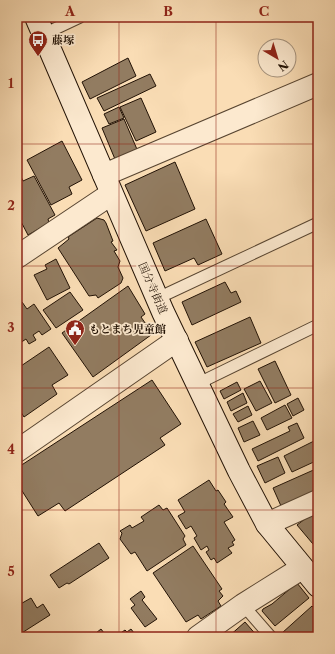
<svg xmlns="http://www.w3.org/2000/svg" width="335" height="654" font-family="'Libre Caslon Text','Noto Serif JP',serif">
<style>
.building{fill:#927c61;stroke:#221205}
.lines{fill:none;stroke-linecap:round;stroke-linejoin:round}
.lane-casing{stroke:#584531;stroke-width:13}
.street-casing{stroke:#584531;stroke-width:24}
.secondary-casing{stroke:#221205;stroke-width:24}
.lane{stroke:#fce9cf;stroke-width:11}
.street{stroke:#fce9cf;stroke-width:22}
.secondary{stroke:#fce9cf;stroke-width:22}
.grid{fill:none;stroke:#8f2418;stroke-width:1;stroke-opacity:0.55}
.labels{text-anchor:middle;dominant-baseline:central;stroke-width:3.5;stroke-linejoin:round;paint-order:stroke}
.poi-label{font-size:11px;font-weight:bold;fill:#221205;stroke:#fce9cf;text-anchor:start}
.street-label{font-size:11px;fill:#221205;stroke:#fce9cf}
.neatline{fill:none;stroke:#8f2418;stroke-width:1.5}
.grid-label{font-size:13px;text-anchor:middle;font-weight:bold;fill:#8f2418}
</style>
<rect width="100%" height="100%" fill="#faddb5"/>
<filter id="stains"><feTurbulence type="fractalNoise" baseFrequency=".005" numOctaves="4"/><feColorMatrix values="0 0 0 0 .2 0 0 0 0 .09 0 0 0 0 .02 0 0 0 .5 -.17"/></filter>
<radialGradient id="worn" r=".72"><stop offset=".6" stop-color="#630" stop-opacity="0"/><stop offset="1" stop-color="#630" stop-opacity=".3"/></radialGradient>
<path class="building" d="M 128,58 L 136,76 L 90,99 L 82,82 Z
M 150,74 L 156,86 L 104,111 L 97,98 Z
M 141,98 L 156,132 L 136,141 L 120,107 Z
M 119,107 L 124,118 L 109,124 L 104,114 Z
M 124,119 L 139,154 L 117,164 L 102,128 Z
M 62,141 L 82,180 L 69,187 L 72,194 L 51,205 L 27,160 Z
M 175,162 L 195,209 L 146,231 L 125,185 Z
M 18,171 L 23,181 L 34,176 L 55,215 L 48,219 L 49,223 L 28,235 L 17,214 Z
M 97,218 L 104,220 L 106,223 L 113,241 L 111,242 L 117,250 L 114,251 L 120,261 L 118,267 L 123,278 L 121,283 L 98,298 L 96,295 L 89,296 L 58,248 L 69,239 L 68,237 Z
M 206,219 L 222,254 L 198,265 L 194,258 L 165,271 L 153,243 Z
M 56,259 L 70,288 L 47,300 L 34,275 L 47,269 L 45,265 Z
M 225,282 L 231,293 L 236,291 L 241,302 L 192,325 L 182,302 Z
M 128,286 L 145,314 L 141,317 L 150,330 L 151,335 L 93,377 L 62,333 Z
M 70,292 L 83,310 L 56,328 L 43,310 Z
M 22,302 L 27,309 L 34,304 L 51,329 L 42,335 L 39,331 L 33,335 L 36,340 L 29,344 L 26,339 L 20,343 L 17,339 L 17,306 Z
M 250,317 L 261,343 L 207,367 L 195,342 Z
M 49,347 L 68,375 L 52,385 L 57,394 L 24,417 L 19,409 L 17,410 L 17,374 L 20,372 L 18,368 Z
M 275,361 L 291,395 L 275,403 L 258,369 Z
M 152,380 L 181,424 L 160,438 L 165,445 L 65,511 L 59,503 L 38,516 L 17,483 L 17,468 Z
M 260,381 L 272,403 L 256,411 L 244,389 Z
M 237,382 L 241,390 L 224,399 L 220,391 Z
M 243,393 L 247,403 L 231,411 L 227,402 Z
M 298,398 L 304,410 L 293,416 L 287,404 Z
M 285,405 L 292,418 L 267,430 L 261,418 Z
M 248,406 L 252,415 L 238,422 L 233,414 Z
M 253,421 L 260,435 L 244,442 L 238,428 Z
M 297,423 L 304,438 L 258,461 L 252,449 L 290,431 L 288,427 Z
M 314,441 L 318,450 L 318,460 L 292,472 L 284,456 Z
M 278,457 L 285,473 L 265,483 L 257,466 Z
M 318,468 L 318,490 L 281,506 L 273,488 Z
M 209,480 L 216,491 L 218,490 L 226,502 L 224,504 L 233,517 L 224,522 L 235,540 L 232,542 L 234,545 L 228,548 L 232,553 L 217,563 L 214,558 L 211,560 L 206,552 L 209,550 L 207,546 L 201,550 L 194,538 L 197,536 L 191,526 L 186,529 L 178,516 L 185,512 L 178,500 Z
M 159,505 L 163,510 L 167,508 L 185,536 L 183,539 L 186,545 L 147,571 L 135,552 L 131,554 L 120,539 L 122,533 L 120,531 L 130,525 L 132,528 L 144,521 L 141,517 Z
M 318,509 L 318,550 L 297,525 Z
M 99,543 L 109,558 L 69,584 L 67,583 L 59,588 L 50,575 Z
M 193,546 L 222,589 L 219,591 L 223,596 L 218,601 L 221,606 L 201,619 L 198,615 L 186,622 L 153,573 Z
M 297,583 L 309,598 L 275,626 L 262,611 L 263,609 L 272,604 Z
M 141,591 L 145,597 L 142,600 L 157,619 L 145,627 L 131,608 L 135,605 L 130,599 Z
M 31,598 L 37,608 L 43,604 L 50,615 L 17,636 L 17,606 Z
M 312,606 L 318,612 L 318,637 L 283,637 L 282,633 Z
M 245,622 L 258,637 L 228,637 Z
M 101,629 L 107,637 L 91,637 Z
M 131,629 L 137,637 L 115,637 L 125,630 L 127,632 Z"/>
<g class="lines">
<defs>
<path id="lane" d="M 44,34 L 80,17
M 158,298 L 318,223
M 197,384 L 318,325
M 243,605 L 271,637"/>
<path id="street" d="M 104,175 L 318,84
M 17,257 L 111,194
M 17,451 L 177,340
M 267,524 L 318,501
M 198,637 L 243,605 L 302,568"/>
<path id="secondary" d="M 36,17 L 163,312 L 239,471 L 267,524 L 318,586"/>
</defs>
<use href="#lane" class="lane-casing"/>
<use href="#street" class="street-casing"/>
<use href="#secondary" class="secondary-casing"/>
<use href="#lane" class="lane"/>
<use href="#street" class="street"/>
<use href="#secondary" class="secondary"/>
</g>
<path class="grid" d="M 119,17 L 119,637M 216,17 L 216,637M 17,144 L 318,144M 17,266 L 318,266M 17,388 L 318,388M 17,510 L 318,510"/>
<defs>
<symbol id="bus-pin" viewBox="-11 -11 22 30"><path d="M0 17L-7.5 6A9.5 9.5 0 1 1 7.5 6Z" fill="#8f2418" stroke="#fce9cf"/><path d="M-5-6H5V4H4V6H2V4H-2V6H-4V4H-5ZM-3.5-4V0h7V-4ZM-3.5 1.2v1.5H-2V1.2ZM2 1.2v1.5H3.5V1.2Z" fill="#fff"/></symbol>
<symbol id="civic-pin" viewBox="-11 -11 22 30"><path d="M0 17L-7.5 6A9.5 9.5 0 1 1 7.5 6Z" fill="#8f2418" stroke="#fce9cf"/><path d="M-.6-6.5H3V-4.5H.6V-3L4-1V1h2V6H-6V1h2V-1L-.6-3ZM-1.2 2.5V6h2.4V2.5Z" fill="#fff"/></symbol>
</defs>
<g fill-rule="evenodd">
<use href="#bus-pin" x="27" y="29" width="22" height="30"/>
<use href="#civic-pin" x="64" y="318" width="22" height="30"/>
</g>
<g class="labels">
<g class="poi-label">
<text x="52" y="40">藤塚</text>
<text x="89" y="329">もとまち児童館</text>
</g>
<g class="street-label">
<text transform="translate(153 288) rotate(66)">国分寺街道</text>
</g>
</g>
<rect width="335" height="654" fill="none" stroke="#faddb5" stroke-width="44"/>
<g transform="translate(277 58) rotate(142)"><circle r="19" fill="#fce9cf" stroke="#a5937e"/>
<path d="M0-3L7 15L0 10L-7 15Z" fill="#8f2418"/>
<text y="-6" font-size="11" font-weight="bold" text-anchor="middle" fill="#221205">N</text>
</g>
<rect x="22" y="22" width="291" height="610" class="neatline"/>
<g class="grid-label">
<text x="70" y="16">A</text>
<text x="168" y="16">B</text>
<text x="264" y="16">C</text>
<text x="11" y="88">1</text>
<text x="11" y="210">2</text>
<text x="11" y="332">3</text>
<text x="11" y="454">4</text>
<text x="11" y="576">5</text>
</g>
<rect width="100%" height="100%" filter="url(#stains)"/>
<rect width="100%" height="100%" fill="url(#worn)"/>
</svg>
